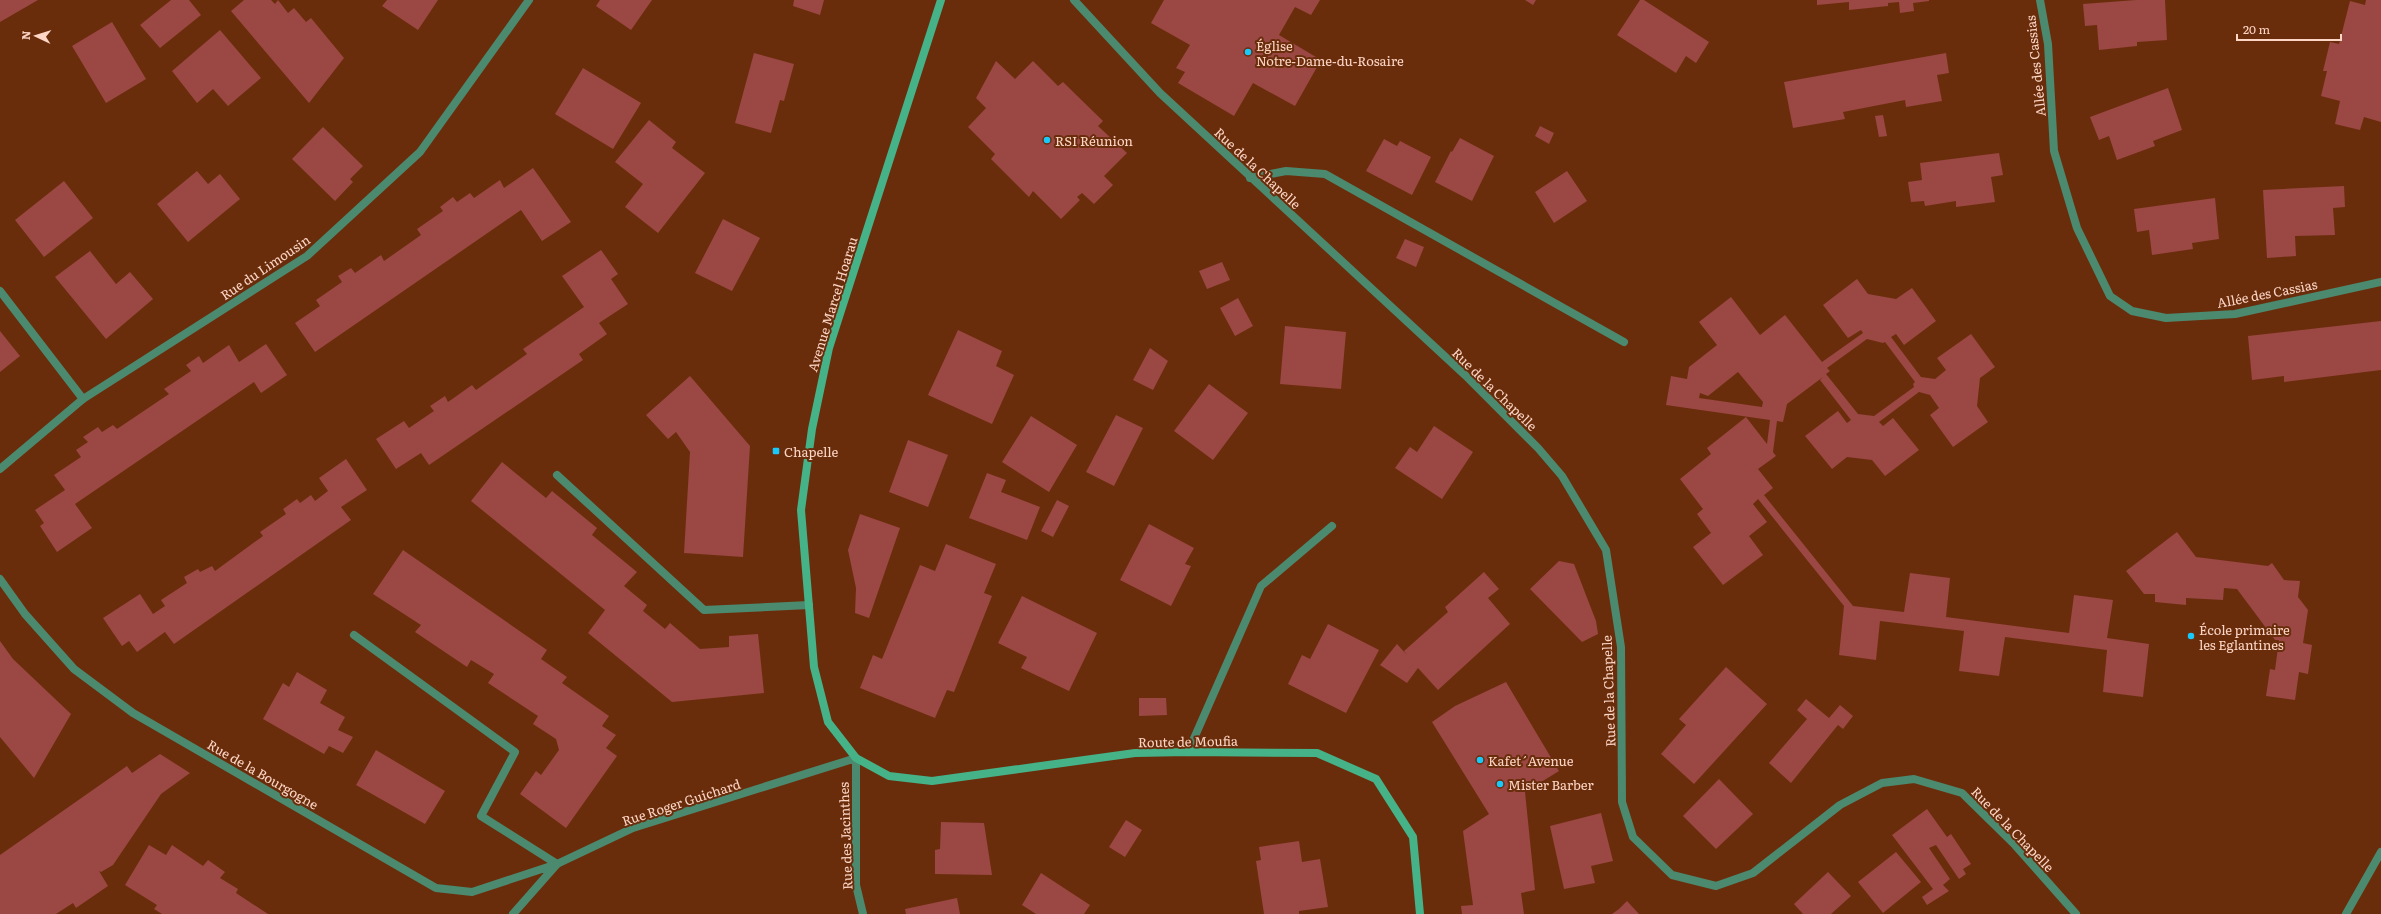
<svg xmlns="http://www.w3.org/2000/svg" width="2381" height="914" font-family="Literata,serif">
<style>
.building{fill:#9b4743;fill-rule:evenodd}
.lines{fill:none;stroke-linecap:round;stroke-linejoin:round}
.lane{stroke:#4b8a6f;stroke-width:8}
.street{stroke:#4b8a6f;stroke-width:8}
.secondary{stroke:#45b288;stroke-width:8}
.poi-dot{fill:#18cafc;stroke:#6a2d0c;stroke-width:1.5}
.labels{text-anchor:middle;dominant-baseline:central;stroke-width:4;stroke-linejoin:round;paint-order:stroke}
.poi-label{font-size:13px;fill:#fdd6c6;stroke:#6a2d0c;text-anchor:start}
.street-label{font-size:13px;fill:#fdd6c6;stroke:#6a2d0c}
</style>
<rect width="100%" height="100%" fill="#6a2d0c"/>
<path class="building" d="M 0,0 L 38,0 L 0,22 Z
M 171,0 L 189,0 L 201,15 L 160,48 L 140,25 Z
M 244,0 L 271,0 L 275,4 L 278,0 L 288,13 L 294,8 L 306,22 L 311,18 L 344,58 L 309,103 L 231,11 Z
M 387,0 L 438,0 L 418,30 L 382,6 Z
M 600,0 L 652,0 L 631,30 L 596,6 Z
M 794,0 L 824,0 L 820,15 L 793,6 Z
M 1164,0 L 1320,0 L 1311,15 L 1295,7 L 1279,35 L 1321,60 L 1295,106 L 1253,83 L 1234,116 L 1178,83 L 1185,72 L 1176,68 L 1190,45 L 1151,23 Z
M 1525,0 L 1536,0 L 1533,5 Z
M 1640,0 L 1644,0 L 1709,42 L 1696,63 L 1686,56 L 1676,73 L 1617,35 Z
M 1817,0 L 1929,0 L 1929,1 L 1913,3 L 1914,11 L 1900,13 L 1899,2 L 1888,3 L 1888,6 L 1849,10 L 1849,2 L 1817,5 Z
M 2136,0 L 2165,0 L 2167,40 L 2137,42 L 2137,46 L 2099,50 L 2097,25 L 2085,26 L 2083,4 Z
M 2366,0 L 2381,0 L 2381,122 L 2364,117 L 2360,130 L 2335,124 L 2340,101 L 2321,96 L 2327,71 L 2323,71 L 2330,42 L 2339,44 L 2350,1 L 2365,5 Z
M 112,22 L 146,79 L 106,103 L 72,46 Z
M 220,30 L 261,78 L 228,106 L 213,89 L 197,103 L 172,71 Z
M 754,53 L 794,64 L 784,101 L 780,100 L 771,133 L 735,123 Z
M 1946,53 L 1949,73 L 1937,75 L 1942,101 L 1906,107 L 1905,100 L 1843,112 L 1845,119 L 1793,128 L 1784,82 Z
M 996,61 L 1015,79 L 1033,61 L 1058,86 L 1063,82 L 1103,121 L 1098,126 L 1127,153 L 1104,176 L 1113,185 L 1094,204 L 1082,193 L 1077,197 L 1080,200 L 1061,219 L 1033,191 L 1029,197 L 991,159 L 995,154 L 968,127 L 986,108 L 976,98 Z
M 583,68 L 641,103 L 613,149 L 555,114 Z
M 2168,88 L 2182,130 L 2153,141 L 2155,146 L 2117,160 L 2109,136 L 2099,140 L 2090,117 Z
M 1883,115 L 1887,136 L 1879,137 L 1875,116 Z
M 649,120 L 676,142 L 672,148 L 705,173 L 658,233 L 625,207 L 643,184 L 615,162 Z
M 1540,126 L 1554,133 L 1549,144 L 1535,136 Z
M 323,127 L 363,166 L 350,179 L 353,182 L 335,201 L 292,159 Z
M 1460,138 L 1494,156 L 1472,201 L 1435,182 L 1451,151 L 1452,152 Z
M 1384,139 L 1397,146 L 1400,141 L 1431,157 L 1412,195 L 1366,171 Z
M 1999,153 L 2003,175 L 1991,177 L 1995,202 L 1956,207 L 1956,201 L 1925,206 L 1924,201 L 1911,202 L 1908,182 L 1922,180 L 1920,163 Z
M 533,168 L 571,222 L 542,241 L 521,210 L 315,352 L 295,323 L 320,306 L 316,300 L 342,282 L 338,276 L 351,268 L 355,273 L 381,255 L 384,261 L 421,235 L 417,229 L 443,211 L 440,207 L 453,197 L 457,202 L 470,193 L 474,198 L 500,180 L 504,188 Z
M 197,171 L 208,184 L 220,174 L 240,199 L 188,242 L 157,204 Z
M 1567,171 L 1587,201 L 1554,223 L 1535,192 Z
M 64,181 L 93,218 L 44,257 L 15,220 Z
M 2344,186 L 2345,207 L 2333,208 L 2335,235 L 2295,236 L 2296,256 L 2267,258 L 2263,190 Z
M 2215,198 L 2219,239 L 2192,243 L 2193,249 L 2152,255 L 2149,230 L 2137,232 L 2134,209 Z
M 723,219 L 760,238 L 732,291 L 695,273 Z
M 1405,239 L 1424,247 L 1416,267 L 1396,258 Z
M 601,250 L 618,274 L 611,279 L 628,304 L 599,323 L 607,334 L 579,354 L 583,360 L 429,465 L 421,453 L 396,469 L 376,439 L 404,421 L 409,428 L 434,411 L 430,406 L 445,396 L 448,402 L 472,385 L 476,390 L 527,354 L 523,349 L 584,307 L 562,276 Z
M 90,251 L 116,284 L 130,272 L 153,299 L 106,339 L 55,277 Z
M 1222,262 L 1230,280 L 1207,289 L 1199,271 Z
M 1857,279 L 1868,294 L 1896,299 L 1912,288 L 1936,321 L 1904,345 L 1896,334 L 1891,337 L 1921,377 L 1935,379 L 1946,370 L 1937,358 L 1971,334 L 1995,367 L 1980,378 L 1977,406 L 1988,422 L 1953,447 L 1930,415 L 1939,408 L 1930,395 L 1919,392 L 1879,422 L 1883,426 L 1893,418 L 1919,450 L 1885,476 L 1872,460 L 1847,457 L 1832,469 L 1805,436 L 1838,411 L 1847,423 L 1851,420 L 1820,380 L 1823,377 L 1787,404 L 1783,422 L 1777,421 L 1773,452 L 1776,456 L 1758,469 L 1773,488 L 1764,495 L 1853,606 L 1904,612 L 1910,573 L 1950,578 L 1946,617 L 2069,633 L 2074,595 L 2113,600 L 2107,638 L 2149,644 L 2143,697 L 2103,692 L 2107,650 L 2005,637 L 1999,676 L 1959,671 L 1964,631 L 1880,621 L 1876,660 L 1839,655 L 1844,606 L 1758,499 L 1753,504 L 1767,522 L 1749,536 L 1763,555 L 1723,585 L 1693,547 L 1711,533 L 1697,514 L 1703,509 L 1680,479 L 1711,454 L 1707,448 L 1746,417 L 1767,444 L 1770,420 L 1666,405 L 1671,376 L 1687,379 L 1689,367 L 1717,345 L 1699,322 L 1731,297 L 1760,335 L 1785,315 L 1822,362 L 1863,333 L 1861,330 L 1848,338 L 1823,305 ZM 1867,339 L 1883,343 L 1885,342 L 1915,382 L 1913,384 L 1914,387 L 1874,416 L 1858,414 L 1826,374 L 1830,371 L 1827,368 ZM 1738,372 L 1763,402 L 1762,407 L 1699,398 L 1700,393 L 1708,396 Z
M 1238,298 L 1253,326 L 1235,336 L 1220,308 Z
M 2381,321 L 2381,370 L 2284,382 L 2284,376 L 2252,380 L 2248,336 Z
M 1285,326 L 1346,332 L 1341,389 L 1280,384 Z
M 958,330 L 1002,351 L 996,366 L 1014,375 L 992,424 L 928,395 Z
M 0,331 L 20,356 L 0,372 Z
M 266,344 L 287,375 L 261,393 L 254,382 L 75,504 L 92,528 L 57,552 L 40,526 L 44,523 L 35,510 L 65,490 L 54,475 L 81,457 L 76,450 L 88,442 L 83,437 L 98,427 L 102,432 L 113,425 L 117,429 L 169,394 L 164,389 L 191,371 L 186,365 L 199,356 L 203,363 L 229,345 L 239,362 Z
M 1150,348 L 1168,361 L 1153,390 L 1133,380 Z
M 690,376 L 750,446 L 743,557 L 684,553 L 690,452 L 676,432 L 668,439 L 646,415 Z
M 1209,384 L 1248,413 L 1213,460 L 1174,431 Z
M 1116,415 L 1143,428 L 1114,486 L 1086,472 Z
M 1031,416 L 1077,445 L 1049,492 L 1002,462 Z
M 1434,426 L 1473,452 L 1442,499 L 1395,468 L 1410,447 L 1417,452 Z
M 908,440 L 948,455 L 928,507 L 889,492 Z
M 346,459 L 367,490 L 341,507 L 351,520 L 174,644 L 165,632 L 137,652 L 129,641 L 122,646 L 103,618 L 140,594 L 153,614 L 165,606 L 161,600 L 187,583 L 184,577 L 198,569 L 200,572 L 212,566 L 215,571 L 263,536 L 260,532 L 286,514 L 283,509 L 297,499 L 300,503 L 311,495 L 315,501 L 328,491 L 319,478 Z
M 502,462 L 546,498 L 552,491 L 597,528 L 592,535 L 637,572 L 624,586 L 647,605 L 643,611 L 665,629 L 670,623 L 700,649 L 729,647 L 729,636 L 758,634 L 764,693 L 672,702 L 588,633 L 605,610 L 471,501 Z
M 987,473 L 1006,480 L 1001,492 L 1040,507 L 1027,540 L 969,518 Z
M 1057,500 L 1069,506 L 1053,537 L 1041,531 Z
M 860,514 L 900,528 L 869,618 L 855,613 L 856,588 L 848,550 Z
M 1149,524 L 1194,548 L 1185,564 L 1191,566 L 1171,606 L 1120,580 Z
M 2177,532 L 2196,557 L 2268,566 L 2272,563 L 2284,580 L 2300,581 L 2298,597 L 2308,610 L 2303,643 L 2312,645 L 2308,674 L 2299,672 L 2295,700 L 2266,696 L 2270,669 L 2275,670 L 2279,640 L 2275,640 L 2237,589 L 2224,588 L 2223,600 L 2186,598 L 2186,605 L 2155,602 L 2155,594 L 2144,594 L 2126,571 Z
M 946,544 L 996,564 L 984,593 L 992,596 L 954,692 L 947,690 L 935,718 L 860,688 L 873,655 L 882,659 L 920,565 L 935,571 Z
M 403,550 L 547,650 L 541,659 L 567,677 L 562,683 L 609,716 L 602,726 L 616,735 L 606,748 L 617,756 L 566,828 L 520,794 L 536,771 L 541,775 L 559,750 L 556,739 L 533,724 L 538,716 L 488,683 L 494,674 L 471,660 L 467,667 L 415,632 L 421,625 L 373,594 Z
M 1559,561 L 1574,564 L 1596,621 L 1598,634 L 1582,642 L 1530,589 Z
M 1484,572 L 1499,589 L 1488,598 L 1510,624 L 1438,690 L 1418,668 L 1407,683 L 1380,665 L 1397,644 L 1407,655 L 1404,651 L 1448,612 L 1445,607 Z
M 1022,596 L 1097,633 L 1069,691 L 1021,668 L 1027,657 L 998,643 Z
M 1328,624 L 1379,650 L 1346,713 L 1288,684 L 1302,655 L 1310,659 Z
M 0,641 L 13,659 L 71,714 L 34,778 L 0,737 Z
M 1726,667 L 1767,704 L 1694,784 L 1661,754 L 1686,725 L 1679,719 Z
M 297,672 L 327,690 L 320,703 L 345,717 L 338,730 L 353,737 L 343,753 L 329,746 L 324,754 L 263,719 L 283,683 L 289,687 Z
M 1506,682 L 1559,771 L 1525,792 L 1535,890 L 1521,893 L 1524,914 L 1462,914 L 1461,906 L 1473,905 L 1463,831 L 1489,814 L 1432,722 L 1455,706 Z
M 1139,698 L 1166,698 L 1167,715 L 1139,716 Z
M 1806,699 L 1829,718 L 1840,705 L 1853,716 L 1843,729 L 1838,725 L 1791,783 L 1769,763 L 1807,719 L 1797,710 Z
M 376,750 L 445,791 L 425,824 L 356,785 Z
M 160,754 L 190,773 L 161,794 L 113,865 L 101,872 L 99,871 L 108,886 L 76,908 L 73,903 L 56,914 L 0,914 L 0,855 L 127,766 L 132,773 Z
M 1719,779 L 1753,814 L 1716,849 L 1683,816 Z
M 1927,809 L 1947,837 L 1951,834 L 1971,864 L 1963,869 L 1966,874 L 1959,879 L 1936,845 L 1929,848 L 1950,879 L 1943,885 L 1949,891 L 1927,905 L 1922,897 L 1933,889 L 1892,835 Z
M 1601,813 L 1613,861 L 1591,866 L 1595,883 L 1564,889 L 1550,826 Z
M 1126,820 L 1142,830 L 1125,857 L 1109,847 Z
M 941,822 L 984,823 L 992,875 L 935,874 L 935,850 L 940,849 Z
M 1299,841 L 1302,862 L 1320,859 L 1328,907 L 1299,911 L 1299,914 L 1264,914 L 1256,861 L 1261,860 L 1259,847 Z
M 149,845 L 166,855 L 172,845 L 203,866 L 208,860 L 225,872 L 220,878 L 238,889 L 236,893 L 268,914 L 162,914 L 154,909 L 157,905 L 125,885 Z
M 1896,852 L 1921,882 L 1883,913 L 1858,882 Z
M 1828,872 L 1851,896 L 1831,914 L 1803,914 L 1794,904 Z
M 1041,873 L 1090,905 L 1084,914 L 1036,914 L 1022,905 Z
M 957,898 L 960,914 L 906,914 L 905,909 Z
M 1627,901 L 1639,914 L 1612,914 L 1619,909 Z"/>
<g class="lines">
<path class="lane" d="M 0,291 L 83,399
M 557,475 L 704,610 L 809,605
M 354,635 L 515,752 L 481,816 L 557,864"/>
<path class="street" d="M 1074,0 L 1160,93 L 1465,375 L 1538,448 L 1562,476 L 1606,550 L 1621,647 L 1622,802 L 1633,837 L 1672,875 L 1716,886 L 1753,873 L 1840,805 L 1882,783 L 1914,779 L 1962,793 L 2015,845 L 2076,914
M 2040,0 L 2048,44 L 2054,151 L 2077,228 L 2110,296 L 2132,311 L 2166,318 L 2235,314 L 2381,282
M 1250,178 L 1286,171 L 1325,174 L 1624,342
M 0,469 L 83,399 L 307,256 L 420,152 L 529,0
M 0,579 L 25,614 L 74,669 L 133,713 L 436,888 L 472,892 L 557,864
M 1188,752 L 1261,586 L 1332,526
M 513,914 L 557,864 L 633,828 L 856,758 L 856,885 L 863,914
M 2346,914 L 2381,852"/>
<path class="secondary" d="M 941,0 L 829,348 L 812,429 L 801,510 L 814,667 L 828,722 L 856,758 L 889,776 L 932,781 L 1135,753 L 1188,752 L 1317,753 L 1376,779 L 1413,837 L 1420,914"/>
</g>
<g class="poi-dot">
<circle cx="1248" cy="52" r="4"/>
<circle cx="1047" cy="140" r="4"/>
<rect x="772" y="447" width="8" height="8" rx="2"/>
<circle cx="2191" cy="636" r="4"/>
<circle cx="1480" cy="760" r="4"/>
<circle cx="1500" cy="784" r="4"/>
</g>
<g class="labels">
<g class="poi-label">
<text x="1256" y="45">Église<tspan x="1256" dy="15">Notre-Dame-du-Rosaire</tspan></text>
<text x="1055" y="140">RSI Réunion</text>
<text x="784" y="451">Chapelle</text>
<text x="2199" y="629">École primaire<tspan x="2199" dy="15">les Eglantines</tspan></text>
<text x="1488" y="760">Kafet´Avenue</text>
<text x="1508" y="784">Mister Barber</text>
</g>
<g class="street-label">
<text transform="translate(2035 66) rotate(-96)">Allée des Cassias</text>
<text transform="translate(1258 168) rotate(43)">Rue de la Chapelle</text>
<text transform="translate(265 267) rotate(-34)">Rue du Limousin</text>
<text transform="translate(2267 293) rotate(-11)">Allée des Cassias</text>
<text transform="translate(832 304) rotate(-73)">Avenue Marcel Hoarau</text>
<text transform="translate(1495 389) rotate(44)">Rue de la Chapelle</text>
<text transform="translate(1608 691) rotate(-92)">Rue de la Chapelle</text>
<text transform="translate(1188 741) rotate(-1)">Route de Moufia</text>
<text transform="translate(263 774) rotate(30)">Rue de la Bourgogne</text>
<text transform="translate(681 802) rotate(-18)">Rue Roger Guichard</text>
<text transform="translate(2013 829) rotate(46)">Rue de la Chapelle</text>
<text transform="translate(845 836) rotate(-92)">Rue des Jacinthes</text>
</g>
</g>
<g transform="translate(36 36) rotate(274)" stroke="#6a2d0c" stroke-width="3" paint-order="stroke">
<path d="M0-3L7 15L0 10L-7 15Z" fill="#fdd6c6"/>
<text y="-6" font-size="11" font-weight="bold" text-anchor="middle" fill="#fdd6c6">N</text>
</g>
<path d="M2237 34v6h104v-6" fill="none" stroke="#fdd6c6" stroke-width="2"/>
<text x="2243" y="34" font-size="12" fill="#fdd6c6" stroke="#6a2d0c" stroke-width="3" paint-order="stroke">20 m</text>
</svg>
